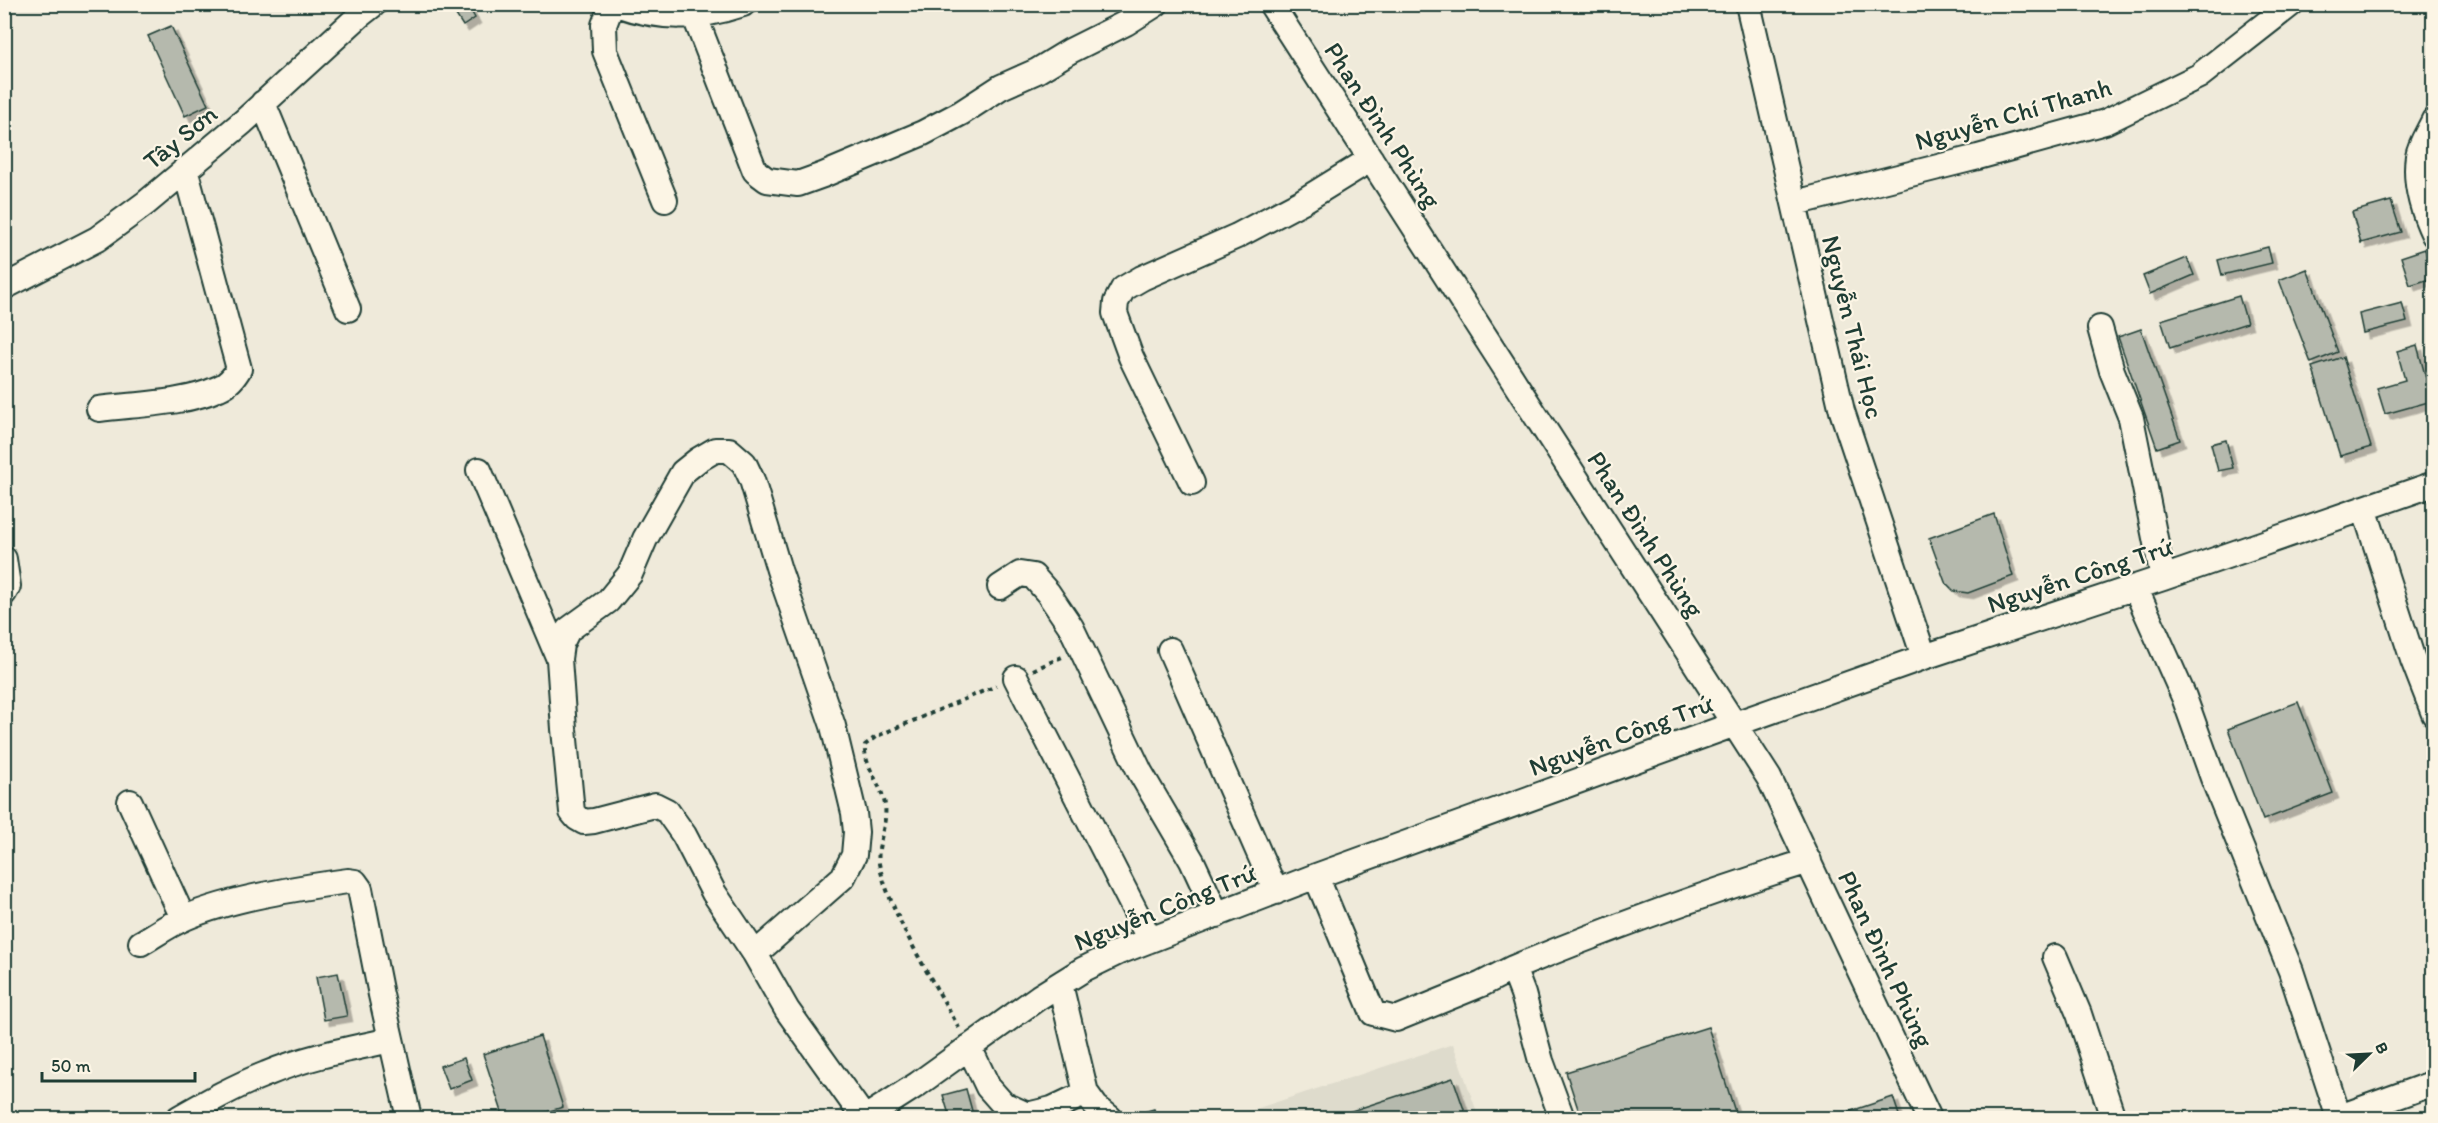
<svg xmlns="http://www.w3.org/2000/svg" width="2438" height="1123" font-family="Itim,sans-serif">
<style>
.built{fill:#dedbcc}
.building{fill:#b5b9ad;stroke:#1f3d34;stroke-width:1.5;filter:url(#shadow)}
.lines{fill:none;stroke-linecap:round;stroke-linejoin:round}
.minor-casing{stroke:#1f3d34;stroke-width:28}
.path{stroke:#1f3d34;stroke-width:4;stroke-dasharray:4.5 4.5;stroke-linecap:butt}
.minor{stroke:#fcf5e5;stroke-width:24}
.labels{text-anchor:middle;dominant-baseline:central;stroke-width:4.5;stroke-linejoin:round;paint-order:stroke}
.street-label{font-size:26px;fill:#1f3d34;stroke:#fcf5e5}
</style>
<defs>
<filter id="shadow"><feDropShadow dx="5.5" dy="5.5" stdDeviation="0" flood-color="#0004"/></filter>
</defs>
<rect width="100%" height="100%" fill="#efeada"/>
<filter id="ink" filterUnits="userSpaceOnUse"><feTurbulence type="fractalNoise" baseFrequency=".0167" numOctaves="2"/><feDisplacementMap in="SourceGraphic" scale="12" xChannelSelector="R" yChannelSelector="G"/><feConvolveMatrix kernelMatrix="1 2 1 2 8 2 1 2 1" color-interpolation-filters="sRGB"/></filter>
<g filter="url(#ink)">
<path class="built" d="M 1453,1044 L 1479,1118 L 1228,1118 Z"/>
<path class="building" d="M 449,4 L 467,4 L 475,18 L 463,26 Z
M 171,26 L 208,105 L 185,116 L 148,36 Z
M 2391,201 L 2401,232 L 2361,243 L 2352,212 Z
M 2268,247 L 2272,263 L 2222,275 L 2218,260 Z
M 2425,249 L 2433,278 L 2410,285 L 2401,257 Z
M 2187,258 L 2194,275 L 2150,294 L 2143,276 Z
M 2307,269 L 2338,352 L 2311,363 L 2279,280 Z
M 2239,296 L 2247,323 L 2170,348 L 2161,320 Z
M 2402,303 L 2407,322 L 2363,333 L 2359,314 Z
M 2141,329 L 2180,440 L 2157,448 L 2118,337 Z
M 2417,345 L 2432,401 L 2385,414 L 2377,388 L 2405,380 L 2397,351 Z
M 2343,357 L 2371,447 L 2340,456 L 2312,367 Z
M 2226,440 L 2233,468 L 2218,471 L 2211,444 Z
M 1994,514 L 2013,576 L 1968,593 L 1954,591 L 1945,582 L 1929,538 Z
M 2298,702 L 2333,793 L 2263,820 L 2228,729 Z
M 338,973 L 347,1016 L 324,1020 L 316,977 Z
M 1708,1027 L 1737,1118 L 1581,1118 L 1566,1072 Z
M 540,1036 L 563,1107 L 527,1118 L 504,1118 L 483,1054 Z
M 464,1058 L 472,1080 L 449,1089 L 440,1066 Z
M 1453,1078 L 1467,1118 L 1435,1118 L 1434,1115 L 1424,1118 L 1330,1118 Z
M 966,1089 L 974,1118 L 950,1118 L 943,1095 Z
M 1893,1097 L 1900,1118 L 1830,1118 Z
M 1154,1109 L 1157,1118 L 1124,1118 Z"/>
<g class="lines">
<defs>
<path id="minor" d="M 612,4 L 604,25 L 605,51 L 665,200
M 616,4 C 661,20 698,19 743,4
M 1271,4 L 1769,778 L 1929,1118
M 1748,4 L 1842,411 L 1924,657
M 695,17 L 755,171 L 767,180 L 798,184 L 823,175 L 923,133 L 961,113 L 1001,87 L 1037,71 L 1070,51 L 1126,23 L 1156,4
M 263,103 L 348,309
M 2434,120 C 2429,131 2420,144 2418,156 C 2414,183 2422,210 2434,235
M 1795,203 L 1978,157 L 2105,122 L 2199,76 L 2291,4
M 4,287 L 97,239 L 146,203 L 243,122 L 360,15 L 374,4
M 2100,328 L 2112,371 L 2131,418 L 2163,578
M 99,409 C 137,404 185,404 219,388 C 229,384 234,377 239,369 L 185,169
M 479,470 L 559,659
M 1192,483 L 1131,357 L 1115,313 L 1116,302 L 1123,289 L 1142,278 L 1237,236 L 1303,201 L 1371,159
M 2364,508 L 2413,660 L 2434,714
M 4,559 L 8,586 L 4,593
M 1000,587 L 1020,574 L 1033,576 L 1048,593 L 1071,627 L 1140,772 L 1192,861 L 1217,915
M 2135,587 L 2184,697 L 2213,778 L 2291,971 L 2339,1118
M 1170,650 L 1276,892
M 1016,678 L 1150,940
M 130,802 L 183,918
M 1316,876 L 1373,1013 L 1396,1019 L 1482,984 L 1513,968
M 141,943 C 155,935 170,924 185,918 C 231,898 298,888 348,881 L 355,882 L 360,889 L 381,995 L 409,1118
M 755,954 L 843,877 L 854,855 L 856,832 L 854,813 L 833,726 L 779,570 L 752,480 L 744,463 L 729,450 L 715,450 L 698,460 L 683,472 L 645,539 L 630,574 L 608,601 L 568,630 L 561,644 L 559,659 L 564,729 L 572,812 L 577,818 L 584,822 L 594,821 L 655,805 L 667,811 L 684,835 L 714,893 L 755,954 L 787,1010 L 864,1118
M 2055,957 L 2079,1014 L 2113,1118
M 969,1047 L 988,1087 L 1003,1104 L 1027,1115 L 1052,1109 L 1086,1093 L 1060,984
M 1086,1093 L 1096,1107 L 1110,1118
M 179,1118 C 207,1102 235,1086 266,1074 C 306,1057 349,1049 391,1040
M 865,1118 L 918,1084 L 1039,997 L 1084,969 L 1119,952 L 1316,876 L 1735,724 L 1924,657 L 2163,578 L 2434,484
M 1562,1118 L 1541,1061 L 1523,994 L 1513,968 C 1610,928 1708,892 1809,861
M 2337,1118 L 2434,1083"/>
</defs>
<use href="#minor" class="minor-casing"/>
<path class="path" d="M 1033,670 L 1062,657
M 959,1028 C 933,981 893,919 880,868 C 874,847 888,827 885,805 C 882,784 863,766 865,745 L 877,736 L 996,686"/>
<use href="#minor" class="minor"/>
</g>
</g>
<g class="labels">
<g class="street-label">
<text transform="translate(2013 114) rotate(-16)">Nguyễn Chí Thanh</text>
<text transform="translate(1383 125) rotate(57)">Phan Đình Phùng</text>
<text transform="translate(180 137) rotate(-39)">Tây Sơn</text>
<text transform="translate(1853 327) rotate(76)">Nguyễn Thái Học</text>
<text transform="translate(1646 534) rotate(57)">Phan Đình Phùng</text>
<text transform="translate(2080 575) rotate(-18)">Nguyễn Công Trứ</text>
<text transform="translate(1621 735) rotate(-20)">Nguyễn Công Trứ</text>
<text transform="translate(1165 907) rotate(-22)">Nguyễn Công Trứ</text>
<text transform="translate(1886 959) rotate(65)">Phan Đình Phùng</text>
</g>
</g>
<rect width="2438" height="1123" fill="none" stroke="#fcf5e5" stroke-width="24"/>
<rect x="12" y="12" width="2414" height="1099" fill="none" stroke="#1f3d34" stroke-width="2" filter="url(#ink)"/>
<g transform="translate(2369 1054) rotate(66)" stroke="#fcf5e5" stroke-width="4.5" paint-order="stroke">
<path d="M0-4.5L10 22L0 15L-10 22Z" fill="#1f3d34"/>
<text y="-9" font-size="16" font-weight="bold" text-anchor="middle" fill="#1f3d34">B</text>
</g>
<path d="M42 1072v9h153v-9" fill="none" stroke="#1f3d34" stroke-width="3"/>
<text x="51" y="1072" font-size="18" fill="#1f3d34" stroke="#fcf5e5" stroke-width="4.5" paint-order="stroke">50 m</text>
</svg>
